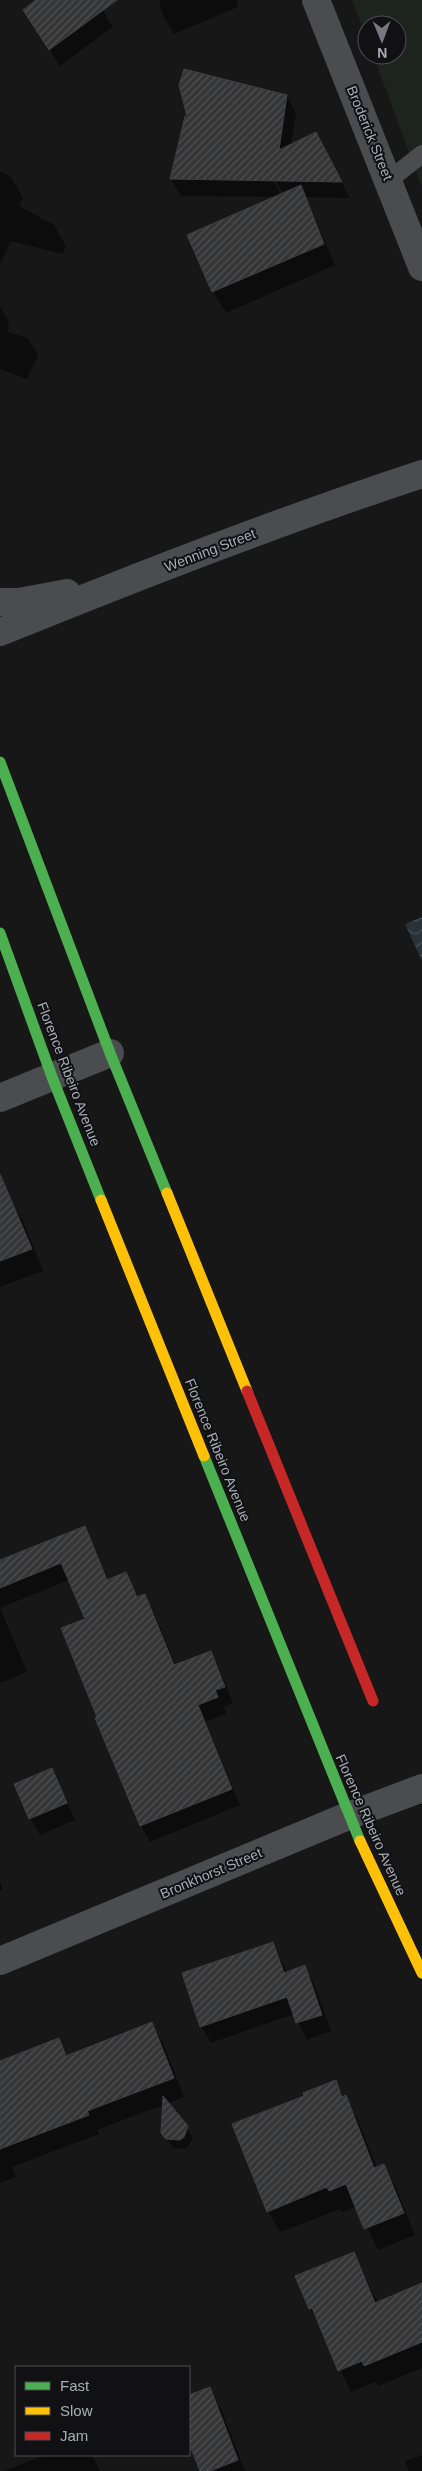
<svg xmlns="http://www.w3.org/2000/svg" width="422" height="2471" font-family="Helvetica,sans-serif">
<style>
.green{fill:#1d241e}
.water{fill:url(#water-waves)}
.shadow{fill:#0007;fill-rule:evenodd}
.building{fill:url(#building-hatch);stroke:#3f4043}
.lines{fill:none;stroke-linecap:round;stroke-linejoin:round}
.lane{stroke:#4b4c50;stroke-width:18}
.street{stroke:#4b4c50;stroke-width:28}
.fast{stroke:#4caf50;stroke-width:11}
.slow{stroke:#ffc107;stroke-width:11}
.jam{stroke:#c62828;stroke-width:11}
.labels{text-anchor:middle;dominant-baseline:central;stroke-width:4;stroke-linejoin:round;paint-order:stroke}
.street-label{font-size:14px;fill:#a8adb8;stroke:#111113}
</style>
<defs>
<pattern id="water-waves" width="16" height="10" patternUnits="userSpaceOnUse" patternTransform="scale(1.25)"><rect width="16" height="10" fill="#2a3239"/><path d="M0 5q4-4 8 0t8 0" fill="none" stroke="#464d54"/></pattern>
<pattern id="building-hatch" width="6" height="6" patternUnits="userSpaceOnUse" patternTransform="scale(1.25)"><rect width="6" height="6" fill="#353536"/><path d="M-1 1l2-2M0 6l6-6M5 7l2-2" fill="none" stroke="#4f5051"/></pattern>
</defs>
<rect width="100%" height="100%" fill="#171717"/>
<path class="green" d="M 352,0 L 422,0 L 422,187 L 373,55 L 397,55 L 397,25 L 367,25 L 367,38 Z"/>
<path class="water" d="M 422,917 L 422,961 L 405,924 Z"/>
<path class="shadow" d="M 38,0 L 96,0 L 113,27 L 60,66 L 24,10 Z
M 159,0 L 237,0 L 238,7 L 174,34 L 163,15 Z
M 287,96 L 296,113 L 291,145 L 325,151 L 350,198 L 306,197 L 335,265 L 226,313 L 213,292 L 189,236 L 277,197 L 181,196 L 171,179 L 190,126 ZM 272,175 L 284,195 L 281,195 L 270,176 Z
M 0,171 L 11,177 L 23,198 L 19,206 L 54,225 L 66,246 L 63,254 L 11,241 L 0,264 Z
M 0,306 L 9,322 L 7,332 L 28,338 L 38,355 L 27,379 L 0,369 Z
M 0,1195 L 10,1199 L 23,1221 L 43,1271 L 0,1287 Z
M 84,1528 L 109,1581 L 126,1574 L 139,1598 L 145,1596 L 154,1612 L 176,1666 L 210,1652 L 219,1668 L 233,1703 L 224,1707 L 226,1714 L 206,1722 L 240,1805 L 150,1842 L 141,1826 L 99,1717 L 86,1619 L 69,1580 L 0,1608 L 27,1672 L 0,1683 L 0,1562 Z
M 51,1769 L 75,1820 L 40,1835 L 30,1818 Z
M 0,1881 L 3,1890 L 0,1891 Z
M 273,1943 L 287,1973 L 304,1967 L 314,1984 L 331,2031 L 307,2040 L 294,2014 L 211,2043 L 201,2026 Z
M 152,2024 L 163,2043 L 184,2097 L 167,2104 L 193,2137 L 188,2147 L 185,2149 L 173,2148 L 166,2138 L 161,2129 L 163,2105 L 97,2130 L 99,2134 L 12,2167 L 16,2177 L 0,2183 L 0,2091 L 58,2040 L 68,2057 Z
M 335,2082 L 357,2118 L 377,2168 L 383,2165 L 396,2187 L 415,2235 L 378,2250 L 357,2207 L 342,2212 L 340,2209 L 280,2232 L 268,2211 L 306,2096 Z
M 353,2253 L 378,2303 L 422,2285 L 422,2368 L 378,2386 L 375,2382 L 351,2392 L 310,2308 Z
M 209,2388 L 222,2411 L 245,2471 L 201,2471 L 189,2440 L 189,2396 Z
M 45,2455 L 92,2455 L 100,2471 L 4,2471 Z
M 422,2455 L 422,2471 L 409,2471 L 405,2461 Z"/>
<path class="building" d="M 36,0 L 117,0 L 49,50 L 23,10 Z
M 184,69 L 287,95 L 279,150 L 316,132 L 342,182 L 170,179 L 185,116 L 188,120 L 179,85 Z
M 301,185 L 324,244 L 212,292 L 187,235 Z
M 0,1174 L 32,1249 L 0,1261 Z
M 85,1526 L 107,1580 L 126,1572 L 137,1597 L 145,1594 L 174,1665 L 211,1651 L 225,1687 L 215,1690 L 218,1697 L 198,1705 L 232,1789 L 140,1826 L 95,1718 L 97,1717 L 61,1628 L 85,1619 L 61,1563 L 0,1588 L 0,1560 Z
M 52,1768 L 67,1803 L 29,1819 L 14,1784 Z
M 273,1942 L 284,1973 L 305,1965 L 322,2015 L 296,2023 L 287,1997 L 200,2027 L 182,1973 Z
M 152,2022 L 174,2078 L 87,2111 L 89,2115 L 0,2149 L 0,2061 L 59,2038 L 66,2056 Z
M 336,2080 L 342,2097 L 346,2095 L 374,2168 L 384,2164 L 404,2213 L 364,2229 L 346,2184 L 329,2191 L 327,2187 L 267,2212 L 232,2124 L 304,2096 L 303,2093 Z
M 163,2096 L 188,2126 L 184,2137 L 180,2140 L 166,2139 L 161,2133 Z
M 354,2252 L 375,2303 L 422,2283 L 422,2342 L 364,2366 L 362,2361 L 338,2371 L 312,2308 L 309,2309 L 295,2276 Z
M 210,2387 L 238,2460 L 210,2471 L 200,2471 L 189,2443 L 189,2395 Z"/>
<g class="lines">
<path class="lane" d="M 389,180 L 422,154"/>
<path class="street" d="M 316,0 L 422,267
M 0,602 L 19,602 L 67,593
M 0,632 C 139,576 279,521 422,474
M 0,1098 L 110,1053
M 0,1961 L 348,1816 L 422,1788"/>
<path class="fast" d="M 0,762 L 110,1053 L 167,1193
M 0,933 L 52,1077 L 101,1200
M 204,1456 L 360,1841"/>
<path class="slow" d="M 167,1193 L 247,1391
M 101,1200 L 204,1456
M 360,1841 L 422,1973"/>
<path class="jam" d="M 247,1391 L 373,1701"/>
</g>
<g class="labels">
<g class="street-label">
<text transform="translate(370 133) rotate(68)">Broderick Street</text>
<text transform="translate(210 550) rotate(-21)">Wenning Street</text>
<text transform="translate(69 1074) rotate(69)">Florence Ribeiro Avenue</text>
<text transform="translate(218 1450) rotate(68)">Florence Ribeiro Avenue</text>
<text transform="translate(371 1825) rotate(66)">Florence Ribeiro Avenue</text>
<text transform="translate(211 1873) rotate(-23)">Bronkhorst Street</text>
</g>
</g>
<rect x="15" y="2366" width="175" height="90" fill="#111113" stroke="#4d4f55"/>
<rect x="25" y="2382" width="25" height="8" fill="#4caf50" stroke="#4d4f55"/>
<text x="60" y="2391" font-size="15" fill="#a8adb8">Fast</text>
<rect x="25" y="2407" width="25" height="8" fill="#ffc107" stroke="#4d4f55"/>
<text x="60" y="2416" font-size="15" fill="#a8adb8">Slow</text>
<rect x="25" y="2432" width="25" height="8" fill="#c62828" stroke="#4d4f55"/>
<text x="60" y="2441" font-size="15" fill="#a8adb8">Jam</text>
<g transform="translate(382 40) rotate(179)"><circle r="24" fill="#111113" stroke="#4d4f55"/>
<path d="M0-4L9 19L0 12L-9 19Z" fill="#757880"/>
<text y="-8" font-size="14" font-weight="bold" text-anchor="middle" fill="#a8adb8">N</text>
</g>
</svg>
